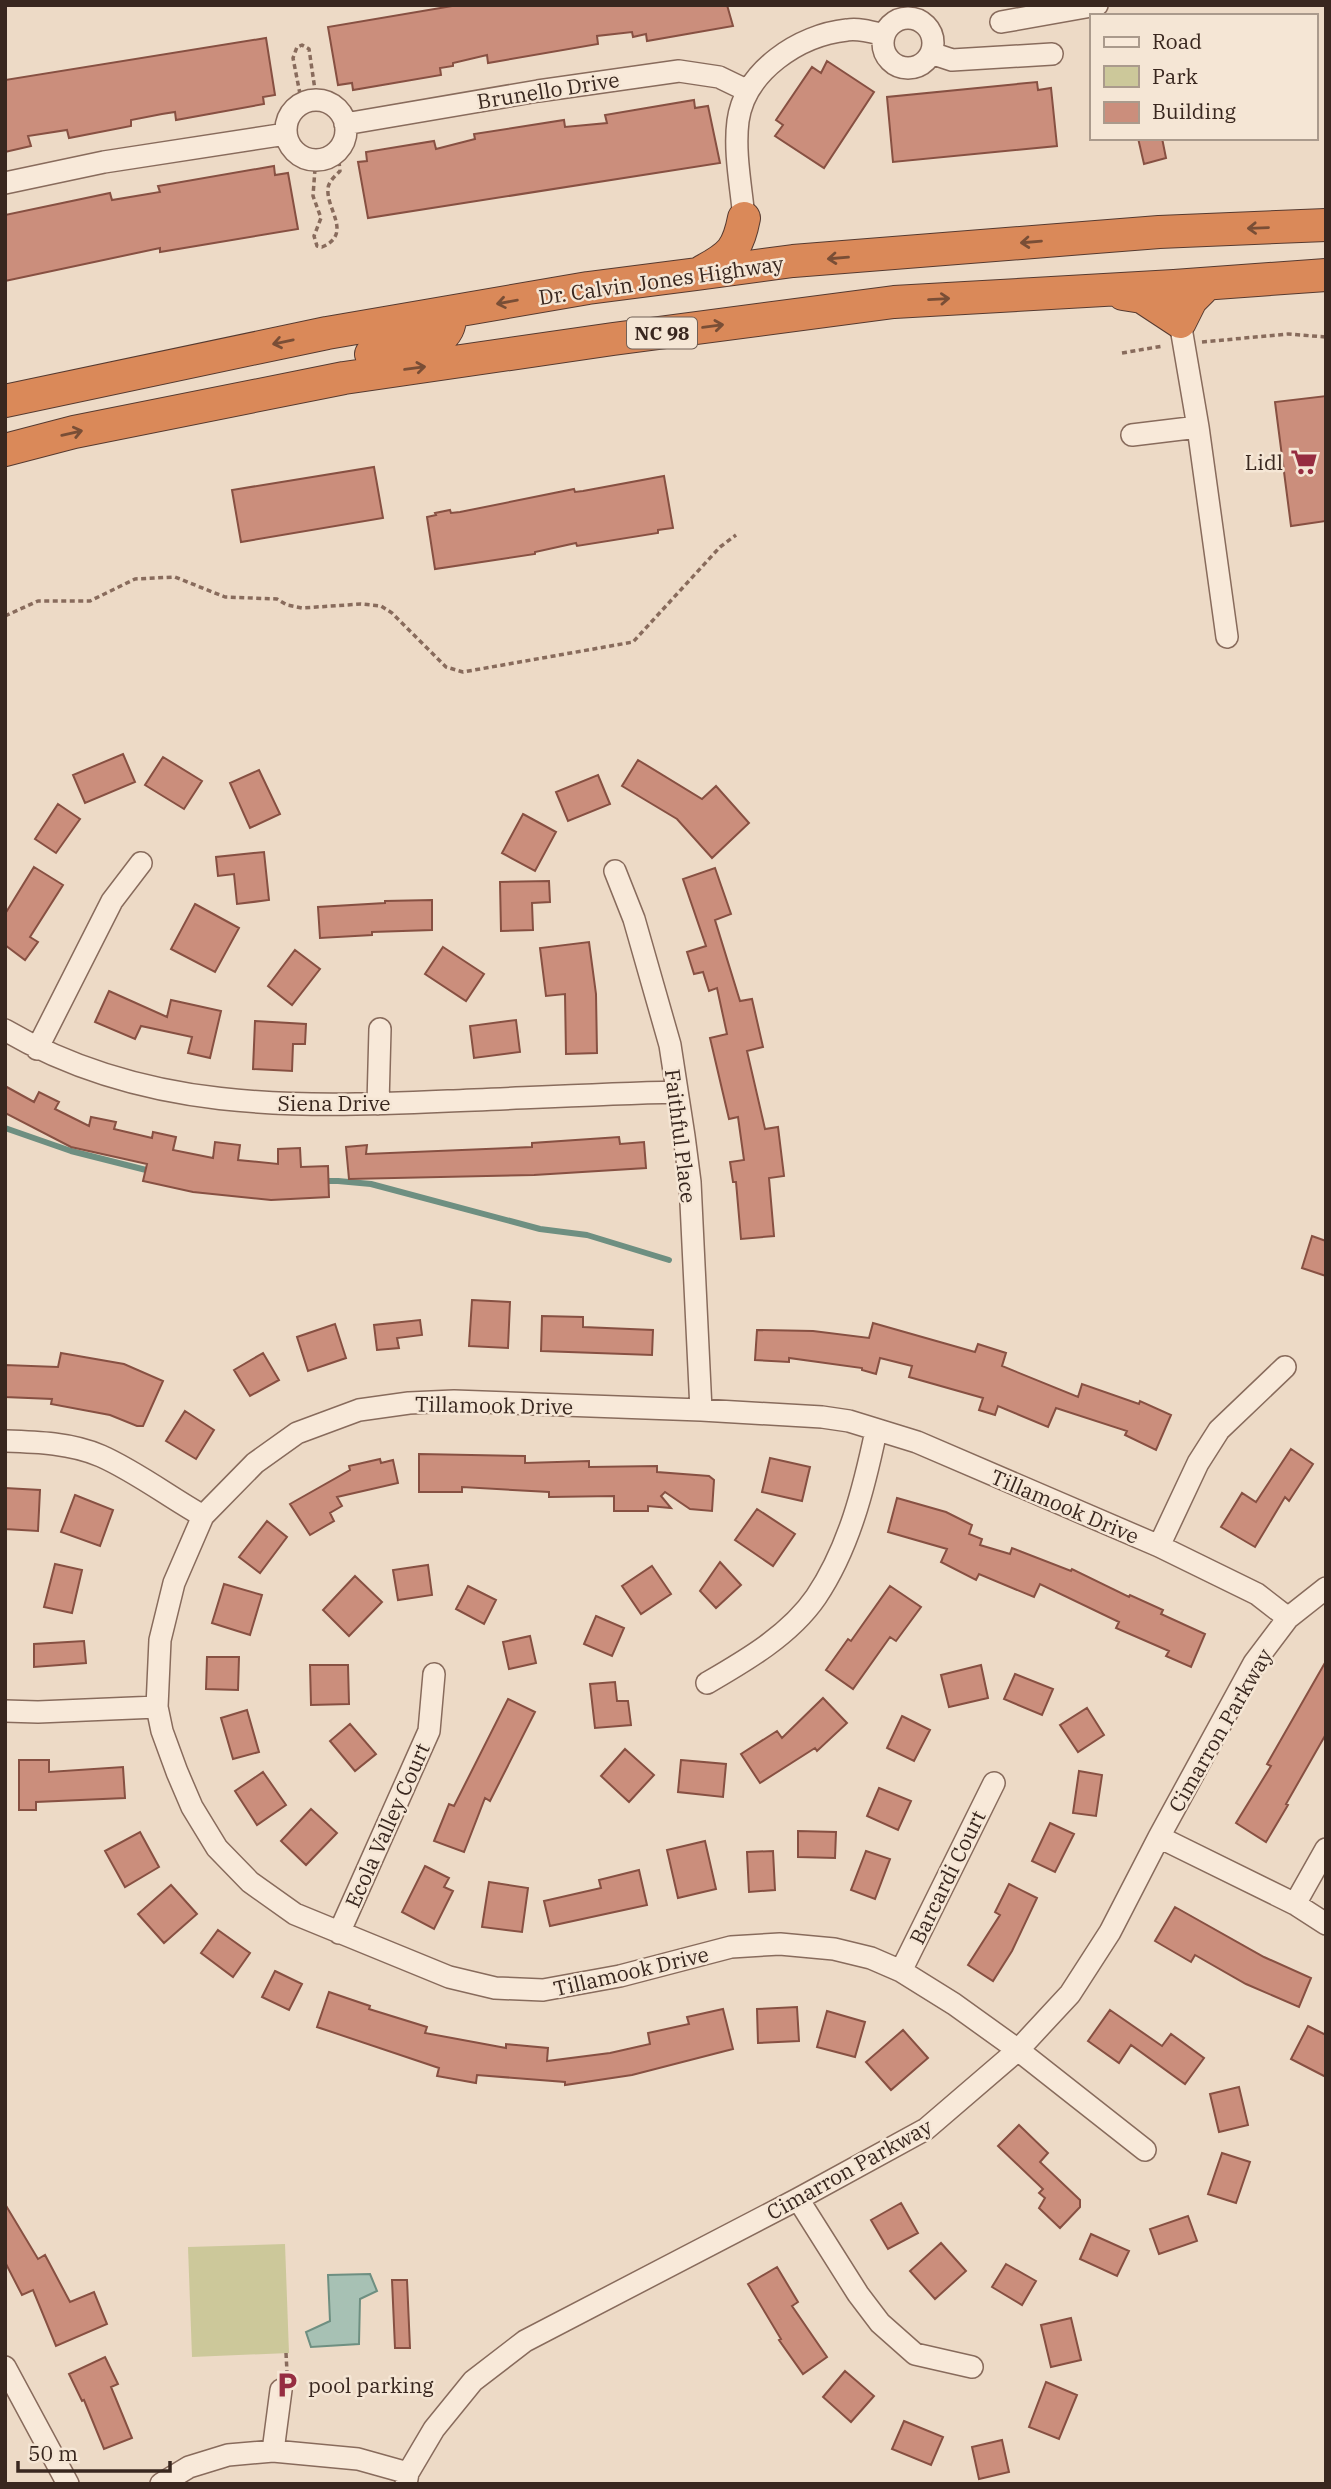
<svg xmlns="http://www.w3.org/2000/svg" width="1331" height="2489" font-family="'IBM Plex Serif',serif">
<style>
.green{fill:#ccc89a}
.water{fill:#a7c1b4;stroke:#6e8f81;stroke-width:2}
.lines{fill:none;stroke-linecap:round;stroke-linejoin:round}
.stream{stroke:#6e8f81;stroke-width:6}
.building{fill:#cb8e7c;stroke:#875042;stroke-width:2}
.minor-casing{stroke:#886b5c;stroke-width:24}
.highway-casing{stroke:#563a30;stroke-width:34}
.path{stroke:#886b5c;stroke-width:3.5;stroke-dasharray:5 3.5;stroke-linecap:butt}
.minor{stroke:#f8e9d9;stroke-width:21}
.highway{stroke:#da8959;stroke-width:32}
.oneway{stroke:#794e36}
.labels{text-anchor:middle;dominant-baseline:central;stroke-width:5;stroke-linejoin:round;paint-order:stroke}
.shield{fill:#f5e6d5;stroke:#716056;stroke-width:2}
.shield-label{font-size:19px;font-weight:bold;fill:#39271f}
.street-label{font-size:21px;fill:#39271f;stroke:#f5e6d5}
.poi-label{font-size:21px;fill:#39271f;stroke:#f5e6d5;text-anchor:end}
</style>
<rect width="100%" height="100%" fill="#eddac6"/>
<path class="green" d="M 285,2244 L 289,2353 L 192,2357 L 188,2247 Z"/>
<path class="water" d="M 370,2274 L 377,2291 L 360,2299 L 359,2344 L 311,2347 L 306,2332 L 330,2321 L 328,2275 Z"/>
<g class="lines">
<path class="stream" d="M 5,1128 L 71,1151 L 154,1172
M 321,1181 L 338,1181 L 371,1184 L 540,1229 L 587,1235 L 669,1260"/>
</g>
<path class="building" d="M 458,5 L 727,5 L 733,26 L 647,41 L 646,34 L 633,37 L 632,32 L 597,36 L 598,44 L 488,63 L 487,55 L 453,63 L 453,66 L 440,68 L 441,75 L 353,90 L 352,83 L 338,85 L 328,27 Z
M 266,38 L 275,95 L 263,97 L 264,104 L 176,120 L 175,112 L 162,114 L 131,120 L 131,126 L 69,138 L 67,130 L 28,136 L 31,146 L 5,152 L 5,80 Z
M 827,61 L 874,92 L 824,168 L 775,136 L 783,125 L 776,120 L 812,67 L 821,73 Z
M 1037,82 L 1038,90 L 1051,88 L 1057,146 L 893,162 L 887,97 Z
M 694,100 L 695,108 L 708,106 L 720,163 L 368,218 L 358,162 L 367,161 L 366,152 L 434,141 L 436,149 L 475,139 L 474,134 L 564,120 L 565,127 L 607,123 L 605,115 Z
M 1138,138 L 1162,138 L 1166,158 L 1144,164 Z
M 274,166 L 275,175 L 288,173 L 298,229 L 160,252 L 160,248 L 5,281 L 5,215 L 110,193 L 112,200 L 160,192 L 158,186 Z
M 1326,396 L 1326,521 L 1291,526 L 1275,402 Z
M 374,467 L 383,518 L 241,542 L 232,490 Z
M 664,476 L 673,528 L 658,530 L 658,533 L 577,546 L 576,543 L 535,552 L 535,554 L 435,569 L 427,517 L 436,515 L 435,513 L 450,510 L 451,513 L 460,512 L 574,489 L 575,492 L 583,491 Z
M 123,754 L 135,782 L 85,803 L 73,775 Z
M 163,757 L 202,781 L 184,809 L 145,785 Z
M 638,760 L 702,799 L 716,786 L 749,823 L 712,858 L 677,819 L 622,786 Z
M 259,770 L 280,814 L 250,828 L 230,783 Z
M 598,775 L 610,804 L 568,821 L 556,792 Z
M 58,804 L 80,819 L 56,853 L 35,839 Z
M 523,814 L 556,832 L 535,871 L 502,853 Z
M 264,852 L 269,900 L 237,904 L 234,874 L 218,876 L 216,857 Z
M 34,867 L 63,885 L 30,937 L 38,942 L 25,960 L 5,945 L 5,914 Z
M 715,868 L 731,914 L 715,920 L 740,1001 L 752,999 L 763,1047 L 747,1051 L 765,1129 L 778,1127 L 784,1176 L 769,1178 L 774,1236 L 741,1239 L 736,1182 L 733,1182 L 730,1162 L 744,1160 L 738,1117 L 729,1119 L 710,1038 L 727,1034 L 717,988 L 709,991 L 703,972 L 694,974 L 687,952 L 706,946 L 683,879 Z
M 549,881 L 550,902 L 532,903 L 533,930 L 501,931 L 500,882 Z
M 432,900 L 432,930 L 372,932 L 372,935 L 320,938 L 318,907 L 385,903 L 385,901 Z
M 195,904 L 239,928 L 215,972 L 171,949 Z
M 589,942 L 596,994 L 597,1053 L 566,1054 L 565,994 L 546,996 L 540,948 Z
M 443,947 L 484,974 L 466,1001 L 425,974 Z
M 295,950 L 320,969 L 292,1005 L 268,986 Z
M 109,991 L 167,1017 L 171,1000 L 221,1011 L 210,1058 L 188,1053 L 192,1037 L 141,1026 L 135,1039 L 95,1022 Z
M 516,1020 L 520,1052 L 474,1058 L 470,1026 Z
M 255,1021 L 306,1024 L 305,1044 L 293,1044 L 292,1071 L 253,1069 Z
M 5,1086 L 34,1102 L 39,1092 L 59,1102 L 55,1109 L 89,1126 L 91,1117 L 116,1122 L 114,1129 L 152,1138 L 153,1132 L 176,1137 L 173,1150 L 213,1158 L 215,1142 L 240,1145 L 238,1160 L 278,1164 L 278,1149 L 300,1148 L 301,1167 L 328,1166 L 329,1197 L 271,1200 L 193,1192 L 143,1181 L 147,1164 L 71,1147 L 5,1113 Z
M 619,1137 L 620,1144 L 644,1142 L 646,1168 L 534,1175 L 349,1179 L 346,1147 L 367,1145 L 366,1154 L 532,1147 L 532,1143 Z
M 1312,1236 L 1326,1241 L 1326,1276 L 1302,1268 Z
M 472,1300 L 510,1302 L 508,1348 L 469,1346 Z
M 542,1316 L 583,1317 L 583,1327 L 653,1330 L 652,1355 L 541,1351 Z
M 420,1320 L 422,1335 L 397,1338 L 399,1348 L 377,1350 L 374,1325 Z
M 873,1323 L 975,1352 L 978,1344 L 1006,1353 L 1002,1366 L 1078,1397 L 1082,1384 L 1139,1404 L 1140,1401 L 1171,1415 L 1156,1450 L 1125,1435 L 1127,1431 L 1056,1408 L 1048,1427 L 998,1406 L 995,1415 L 979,1410 L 983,1398 L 909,1377 L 912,1366 L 880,1358 L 876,1374 L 862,1370 L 862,1368 L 789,1358 L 789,1362 L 755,1360 L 757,1330 L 813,1331 L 869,1338 Z
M 335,1324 L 346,1358 L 308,1371 L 297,1337 Z
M 61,1353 L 124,1364 L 163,1381 L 143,1426 L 137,1426 L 110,1415 L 51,1404 L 52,1399 L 5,1397 L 5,1365 L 58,1367 Z
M 263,1353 L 279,1380 L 250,1396 L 234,1370 Z
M 185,1411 L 214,1430 L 196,1459 L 166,1441 Z
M 1291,1449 L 1313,1464 L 1289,1501 L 1285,1497 L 1255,1547 L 1221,1527 L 1242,1493 L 1256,1502 Z
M 419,1454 L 525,1456 L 525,1463 L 589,1461 L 589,1467 L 657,1466 L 657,1472 L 709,1476 L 714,1480 L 712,1511 L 690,1509 L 665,1492 L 661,1496 L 671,1508 L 648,1506 L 648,1511 L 614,1511 L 614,1496 L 549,1497 L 549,1492 L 462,1487 L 462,1492 L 419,1492 Z
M 770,1458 L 810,1467 L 802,1501 L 762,1492 Z
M 380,1459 L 381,1463 L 393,1460 L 398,1483 L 337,1497 L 342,1506 L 330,1513 L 334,1521 L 310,1535 L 290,1504 L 350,1470 L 349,1466 Z
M 5,1488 L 40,1490 L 38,1531 L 5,1529 Z
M 75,1495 L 113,1510 L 100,1546 L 61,1532 Z
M 897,1498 L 946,1512 L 972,1525 L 969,1534 L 982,1539 L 980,1545 L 1010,1554 L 1012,1548 L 1071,1571 L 1072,1569 L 1129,1597 L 1130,1595 L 1163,1610 L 1161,1614 L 1205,1634 L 1191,1667 L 1166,1656 L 1169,1651 L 1116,1628 L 1119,1622 L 1040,1584 L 1034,1597 L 979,1574 L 976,1580 L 941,1562 L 947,1549 L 888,1532 Z
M 757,1509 L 795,1534 L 773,1566 L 735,1540 Z
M 267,1521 L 287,1537 L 260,1573 L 239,1557 Z
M 720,1562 L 741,1585 L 716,1608 L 700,1591 Z
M 55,1564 L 82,1570 L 72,1613 L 44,1607 Z
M 428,1565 L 432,1595 L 398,1600 L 393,1570 Z
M 652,1566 L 671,1594 L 641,1614 L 622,1586 Z
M 355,1576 L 382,1602 L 349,1636 L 323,1610 Z
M 224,1584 L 262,1595 L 250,1635 L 212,1623 Z
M 468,1586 L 496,1600 L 484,1624 L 456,1609 Z
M 890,1586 L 921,1607 L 896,1641 L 890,1637 L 853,1689 L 826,1670 L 848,1639 L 851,1641 Z
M 596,1616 L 624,1628 L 612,1656 L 584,1644 Z
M 530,1636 L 536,1663 L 509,1669 L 503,1642 Z
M 84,1641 L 86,1663 L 34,1667 L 34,1644 Z
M 207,1657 L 239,1657 L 238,1690 L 206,1689 Z
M 1326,1661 L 1326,1734 L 1286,1804 L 1288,1805 L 1266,1842 L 1236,1823 L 1271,1766 L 1267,1764 Z
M 310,1665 L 348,1665 L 349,1704 L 311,1705 Z
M 981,1665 L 988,1698 L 949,1707 L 941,1675 Z
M 1015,1674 L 1053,1689 L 1042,1715 L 1004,1699 Z
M 615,1682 L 617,1701 L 628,1701 L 631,1725 L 595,1728 L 590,1684 Z
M 823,1698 L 847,1723 L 817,1751 L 815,1748 L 760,1783 L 741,1754 L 777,1731 L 782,1738 Z
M 508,1699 L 535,1712 L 490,1801 L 485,1798 L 464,1852 L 434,1841 L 449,1804 L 454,1806 Z
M 1087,1708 L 1104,1735 L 1078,1752 L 1060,1725 Z
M 247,1710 L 259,1752 L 233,1759 L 221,1718 Z
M 902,1716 L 930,1730 L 914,1761 L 887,1748 Z
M 350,1724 L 376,1754 L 355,1771 L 330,1741 Z
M 625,1749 L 654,1775 L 629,1802 L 601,1776 Z
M 19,1760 L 49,1760 L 49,1772 L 123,1767 L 125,1798 L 36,1802 L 36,1810 L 19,1810 Z
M 681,1760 L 726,1764 L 723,1797 L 678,1792 Z
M 1079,1771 L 1102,1775 L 1096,1816 L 1073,1813 Z
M 263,1772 L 286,1805 L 257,1825 L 235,1791 Z
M 879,1788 L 911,1801 L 898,1830 L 867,1816 Z
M 311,1809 L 337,1833 L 306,1865 L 281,1841 Z
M 1050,1823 L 1074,1834 L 1055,1872 L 1032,1861 Z
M 798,1831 L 836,1832 L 835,1858 L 798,1857 Z
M 140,1832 L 159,1867 L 125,1887 L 105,1851 Z
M 705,1841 L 716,1889 L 678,1898 L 667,1850 Z
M 773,1851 L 775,1890 L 749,1892 L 747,1852 Z
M 866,1851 L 890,1859 L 875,1899 L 851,1890 Z
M 425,1866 L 449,1878 L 444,1887 L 453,1891 L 434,1929 L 402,1912 Z
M 639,1870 L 647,1905 L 550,1926 L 544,1901 L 601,1888 L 599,1880 Z
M 489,1882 L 528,1888 L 522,1932 L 482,1927 Z
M 1009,1884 L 1037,1898 L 1012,1951 L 993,1981 L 968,1965 L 1000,1915 L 995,1912 Z
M 171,1885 L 197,1914 L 164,1943 L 138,1914 Z
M 1175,1907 L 1264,1957 L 1311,1978 L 1299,2007 L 1246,1984 L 1195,1955 L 1191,1962 L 1155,1941 Z
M 218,1930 L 250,1953 L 233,1977 L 201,1953 Z
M 275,1971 L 302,1984 L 289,2010 L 262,1997 Z
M 329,1992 L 370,2006 L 369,2009 L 427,2027 L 425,2033 L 506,2048 L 506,2044 L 548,2048 L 547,2061 L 610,2053 L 650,2044 L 648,2033 L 689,2024 L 687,2017 L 723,2009 L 733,2049 L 632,2075 L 565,2085 L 565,2082 L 477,2075 L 476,2083 L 437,2076 L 439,2068 L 317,2027 Z
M 797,2007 L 799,2041 L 758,2043 L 757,2009 Z
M 1110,2010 L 1162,2046 L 1171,2034 L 1204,2058 L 1185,2084 L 1131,2045 L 1119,2063 L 1088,2041 Z
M 827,2011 L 865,2022 L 855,2057 L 817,2047 Z
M 1308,2026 L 1326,2035 L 1326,2077 L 1291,2059 Z
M 903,2030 L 928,2058 L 891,2090 L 866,2062 Z
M 1239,2087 L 1248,2125 L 1219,2132 L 1210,2094 Z
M 1019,2125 L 1048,2153 L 1040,2162 L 1080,2200 L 1080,2207 L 1060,2228 L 1039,2208 L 1045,2198 L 1039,2193 L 1043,2189 L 998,2146 Z
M 1222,2153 L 1250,2162 L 1236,2203 L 1208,2194 Z
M 901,2203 L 918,2233 L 888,2249 L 871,2220 Z
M 5,2204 L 38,2259 L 45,2255 L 70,2302 L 94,2292 L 107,2324 L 56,2346 L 33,2290 L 22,2295 L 5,2262 Z
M 1188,2216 L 1197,2241 L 1159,2254 L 1150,2229 Z
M 1091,2234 L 1129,2251 L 1117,2276 L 1080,2259 Z
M 941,2243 L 966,2271 L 935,2299 L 910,2271 Z
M 1006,2264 L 1036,2281 L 1022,2305 L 992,2287 Z
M 777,2267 L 798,2302 L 792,2306 L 827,2357 L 803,2374 L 779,2340 L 781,2339 L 748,2284 Z
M 392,2280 L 407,2280 L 410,2348 L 395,2348 Z
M 1071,2318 L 1081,2360 L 1051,2367 L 1041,2325 Z
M 105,2357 L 118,2384 L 111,2387 L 132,2438 L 104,2449 L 84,2400 L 82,2401 L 69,2374 Z
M 845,2371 L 874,2396 L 851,2422 L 823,2397 Z
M 1046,2382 L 1077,2395 L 1059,2439 L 1029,2427 Z
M 904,2421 L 943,2437 L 931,2465 L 892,2449 Z
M 1002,2440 L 1009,2472 L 979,2479 L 972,2447 Z"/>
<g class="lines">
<defs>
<path id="minor" d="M883 43a25 25 0 1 1 50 0a25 25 0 1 1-50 0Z
M 1001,22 L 1097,5
M 931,53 L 952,60 L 1052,54
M286 130a30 30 0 1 1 60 0a30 30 0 1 1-60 0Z
M 345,124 L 538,91 L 679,71 L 719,77 L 748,91
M 5,183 L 104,162 L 286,134
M 744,218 C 741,186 734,152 738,121 C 745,71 799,35 847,30 C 859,28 872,32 884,35
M 1180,322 L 1198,427 L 1227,637
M 1132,435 L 1198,427
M 615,871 L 634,919 L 670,1045 L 684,1136 L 690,1182 L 701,1410
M 5,1030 C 143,1111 293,1108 448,1101 C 524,1098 600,1094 676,1092
M 37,1049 L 112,901 L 141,863
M 378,1104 L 380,1029
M 5,1441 C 37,1442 71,1443 101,1456 C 137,1472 169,1497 203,1516
M 1159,1546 L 1198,1463 L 1219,1430 L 1285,1367
M 707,1683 C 745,1661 790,1635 816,1597 C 849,1548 864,1488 876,1431
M 5,1711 L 38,1712 L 157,1707
M 1159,1837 L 1295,1904 L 1326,1924
M 1295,1904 L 1326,1849
M 339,1933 L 429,1731 L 434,1674
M 901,1971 L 994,1783
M 1145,2150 L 1018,2050 L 954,2004 L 901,1971 L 871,1958 L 834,1949 L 780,1944 L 731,1947 L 620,1976 L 543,1990 L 495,1988 L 449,1977 L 295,1914 L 250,1882 L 217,1848 L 192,1807 L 177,1772 L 162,1731 L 157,1707 L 160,1640 L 174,1583 L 203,1516 L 255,1463 L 297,1433 L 359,1410 L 409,1403 L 454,1401 L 701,1410 L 822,1417 L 849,1421 L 917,1442 L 1159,1546 L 1257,1594 L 1288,1618
M 798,2199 L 858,2294 L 880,2323 L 915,2354 L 972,2367
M 5,2367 L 68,2484
M 273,2451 L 281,2390
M 161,2484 L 189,2467 L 228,2455 L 273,2451 L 358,2459 L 408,2473
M 406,2484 L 408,2473 L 434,2429 L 473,2381 L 525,2341 L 798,2199 L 926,2129 L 1018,2050 L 1070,1994 L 1110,1932 L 1159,1837 L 1254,1663 L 1288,1618 L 1326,1588"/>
<path id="highway" d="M 703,271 C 731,256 738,249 744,218
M 1123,294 L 1142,297 L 1180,322 L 1191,300 L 1207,284
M 371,354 L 435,342 C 447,334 451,326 450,312
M 5,401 L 327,333 L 588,288 L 697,274 L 793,261 L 1159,232 L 1326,225
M 5,450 L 74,432 L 344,378 L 613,339 L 894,302 L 1174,286 L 1326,275"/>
</defs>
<use href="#minor" class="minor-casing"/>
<use href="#highway" class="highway-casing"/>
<path class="path" d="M 300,94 L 293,58 L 297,47 L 302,45 L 309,49 L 315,90
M 315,169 L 313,196 L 321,218 L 314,236 L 317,246 L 322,247 C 353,234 326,209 328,189 C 328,182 335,176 340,171 L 339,162
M 1202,342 L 1288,334 L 1326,337
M 1122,353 L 1163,346
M 5,616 L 38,601 L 90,601 L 135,579 L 175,577 L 225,597 L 277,599 L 287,605 L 302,608 L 361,604 L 381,606 L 392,613 L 446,667 L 463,672 L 633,642 L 720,547 L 736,535
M 286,2353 L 287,2372"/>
<use href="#minor" class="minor"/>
<use href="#highway" class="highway"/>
</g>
<defs><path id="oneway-shaft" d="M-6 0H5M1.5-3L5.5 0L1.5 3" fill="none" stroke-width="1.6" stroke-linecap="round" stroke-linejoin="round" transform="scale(1.75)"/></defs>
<g class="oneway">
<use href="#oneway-shaft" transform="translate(1258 228) rotate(178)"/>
<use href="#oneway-shaft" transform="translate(1031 242) rotate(175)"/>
<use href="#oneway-shaft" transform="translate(838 258) rotate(175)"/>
<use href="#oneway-shaft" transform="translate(939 299) rotate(-3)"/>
<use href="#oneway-shaft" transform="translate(507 302) rotate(170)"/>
<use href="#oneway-shaft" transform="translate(713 326) rotate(-8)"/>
<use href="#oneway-shaft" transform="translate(283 342) rotate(168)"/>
<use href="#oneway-shaft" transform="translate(415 368) rotate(-8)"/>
<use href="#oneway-shaft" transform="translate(72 433) rotate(-13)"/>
</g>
<defs>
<symbol id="supermarket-bare" viewBox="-9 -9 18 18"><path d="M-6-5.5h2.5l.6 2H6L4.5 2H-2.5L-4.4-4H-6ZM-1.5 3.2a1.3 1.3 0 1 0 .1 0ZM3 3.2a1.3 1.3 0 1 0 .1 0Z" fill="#962d41" stroke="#f5e6d5" stroke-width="2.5" paint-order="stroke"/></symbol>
<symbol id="parking-bare" viewBox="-9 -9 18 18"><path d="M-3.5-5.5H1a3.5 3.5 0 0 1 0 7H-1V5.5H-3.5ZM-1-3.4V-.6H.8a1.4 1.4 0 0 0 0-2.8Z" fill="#962d41" stroke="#f5e6d5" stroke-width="2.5" paint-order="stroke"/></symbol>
</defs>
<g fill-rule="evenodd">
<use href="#supermarket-bare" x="1285" y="443" width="38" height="38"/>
<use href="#parking-bare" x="268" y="2366" width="38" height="38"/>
</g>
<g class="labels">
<rect class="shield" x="627" y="317.5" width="70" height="31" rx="5"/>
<g class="shield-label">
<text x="662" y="333">NC 98</text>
</g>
<g class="street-label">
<text transform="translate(548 90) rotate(-9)">Brunello Drive</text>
<text transform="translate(661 280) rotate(-8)">Dr. Calvin Jones Highway</text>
<text x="334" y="1103">Siena Drive</text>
<text transform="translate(681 1136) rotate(83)">Faithful Place</text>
<text transform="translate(494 1405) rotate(1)">Tillamook Drive</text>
<text transform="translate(1065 1506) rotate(23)">Tillamook Drive</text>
<text transform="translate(1220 1730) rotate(-60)">Cimarron Parkway</text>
<text transform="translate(387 1825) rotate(-66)">Ecola Valley Court</text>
<text transform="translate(947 1877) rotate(-64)">Barcardi Court</text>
<text transform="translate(631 1971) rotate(-13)">Tillamook Drive</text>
<text transform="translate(849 2169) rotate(-29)">Cimarron Parkway</text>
</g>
<g class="poi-label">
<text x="1283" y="462">Lidl</text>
<text x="308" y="2385" text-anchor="start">pool parking</text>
</g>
</g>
<rect width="1331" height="2489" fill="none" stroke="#39271f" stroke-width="14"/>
<rect x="1090" y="14" width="228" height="126" fill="#f5e6d5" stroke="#aa9a8c" stroke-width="2"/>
<rect x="1104" y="37" width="35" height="10" fill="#f8e9d9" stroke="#aa9a8c" stroke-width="2"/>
<text x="1152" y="49" font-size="21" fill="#39271f">Road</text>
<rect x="1104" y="66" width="35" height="21" fill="#ccc89a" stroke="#aa9a8c" stroke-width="2"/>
<text x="1152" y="84" font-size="21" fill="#39271f">Park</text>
<rect x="1104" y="102" width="35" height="21" fill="#cb8e7c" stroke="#aa9a8c" stroke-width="2"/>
<text x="1152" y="119" font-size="21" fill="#39271f">Building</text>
<path d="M18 2461v10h152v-10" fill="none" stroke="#39271f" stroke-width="3.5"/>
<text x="28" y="2461" font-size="21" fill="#39271f" stroke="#f5e6d5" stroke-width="5" paint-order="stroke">50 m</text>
</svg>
